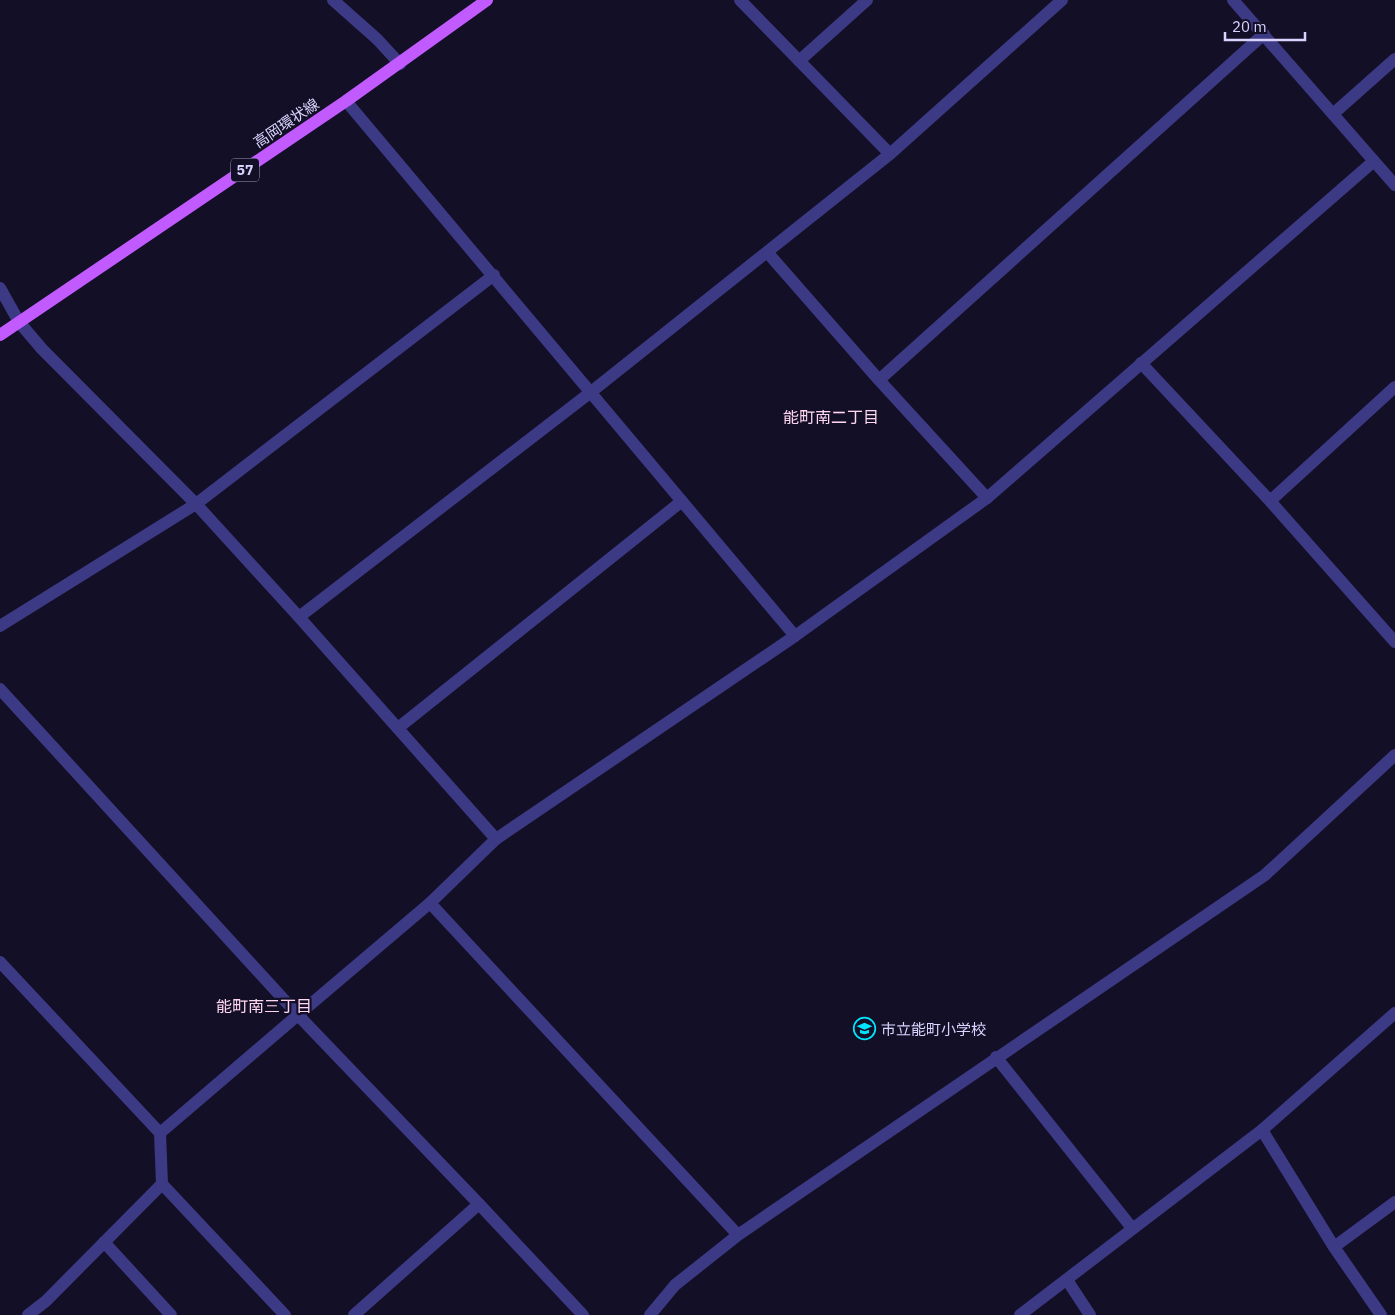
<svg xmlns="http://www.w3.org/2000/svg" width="1395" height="1315" font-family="'IBM Plex Sans','Noto Sans JP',sans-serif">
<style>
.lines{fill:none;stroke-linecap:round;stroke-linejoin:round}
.minor{stroke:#3d3a85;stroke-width:12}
.tertiary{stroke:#3d3a85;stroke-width:12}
.primary{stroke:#c25bff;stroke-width:12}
.labels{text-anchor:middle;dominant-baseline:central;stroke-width:4.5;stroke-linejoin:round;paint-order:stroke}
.shield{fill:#130f26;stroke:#9e99be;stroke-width:1}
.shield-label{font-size:14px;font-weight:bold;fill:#d9d4ff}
.street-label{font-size:15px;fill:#d9d4ff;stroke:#130f26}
.poi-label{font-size:15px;fill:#d9d4ff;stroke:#130f26;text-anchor:start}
.neighbourhood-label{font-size:16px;fill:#ffd6f0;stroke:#130f26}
</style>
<rect width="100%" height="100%" fill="#130f26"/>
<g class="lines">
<path class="minor" d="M 333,0 L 377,39 L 400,64
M 740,0 L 890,154
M 799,61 L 867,0
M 346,101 L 795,636
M 1333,114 L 1395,59
M 767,252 L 879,380 L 987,498
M 0,288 L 19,322 L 42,349 L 196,504 L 299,617 L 496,839
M 1141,363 L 1270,501 L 1395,642
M 879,380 L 1264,34
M 1270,501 L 1395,387
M 299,617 L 591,392 L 890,154 L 1062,0
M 0,626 L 196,504 L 494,275
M 398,728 L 682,501
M 430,903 L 738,1235
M 0,962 L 160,1133 L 162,1184 L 285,1315
M 996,1057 L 1132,1228
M 1262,1130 L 1334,1247 L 1381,1315
M 160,1133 L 298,1015
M 104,1242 L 171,1315
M 1334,1247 L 1395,1202
M 1067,1280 L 1090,1315
M 28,1315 L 46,1301 L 162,1184
M 354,1315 L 479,1204
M 650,1315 L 675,1285 L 738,1235 L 1265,875 L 1395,755"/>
<path class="tertiary" d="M 1233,0 L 1395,185
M 0,689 L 298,1015 L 479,1204 L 583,1315
M 298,1015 L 430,903 L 496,839 L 795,636 L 987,498 L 1374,161
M 1020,1315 L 1262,1130 L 1395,1013"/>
<path class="primary" d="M 0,335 L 346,101 L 487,0"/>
</g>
<defs>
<symbol id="school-ring" viewBox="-11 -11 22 22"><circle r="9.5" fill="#130f26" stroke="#00e5ff" stroke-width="1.5"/><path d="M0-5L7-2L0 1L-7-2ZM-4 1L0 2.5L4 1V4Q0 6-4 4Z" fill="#00e5ff"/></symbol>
</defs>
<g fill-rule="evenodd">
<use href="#school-ring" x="852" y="1016" width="25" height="25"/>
</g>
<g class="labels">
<rect class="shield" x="231" y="158.5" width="28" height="23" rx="4"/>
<g class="shield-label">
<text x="245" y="170">57</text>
</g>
<g class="street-label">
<text transform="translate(286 123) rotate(-34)">高岡環状線</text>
</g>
<g class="poi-label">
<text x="881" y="1029">市立能町小学校</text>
</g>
<g class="neighbourhood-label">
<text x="831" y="417">能町南二丁目</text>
<text x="264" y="1006">能町南三丁目</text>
</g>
</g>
<path d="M1225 32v8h80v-8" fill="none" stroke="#d9d4ff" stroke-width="2.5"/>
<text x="1232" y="32" font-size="15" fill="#d9d4ff" stroke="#130f26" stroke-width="4" paint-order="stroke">20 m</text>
</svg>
